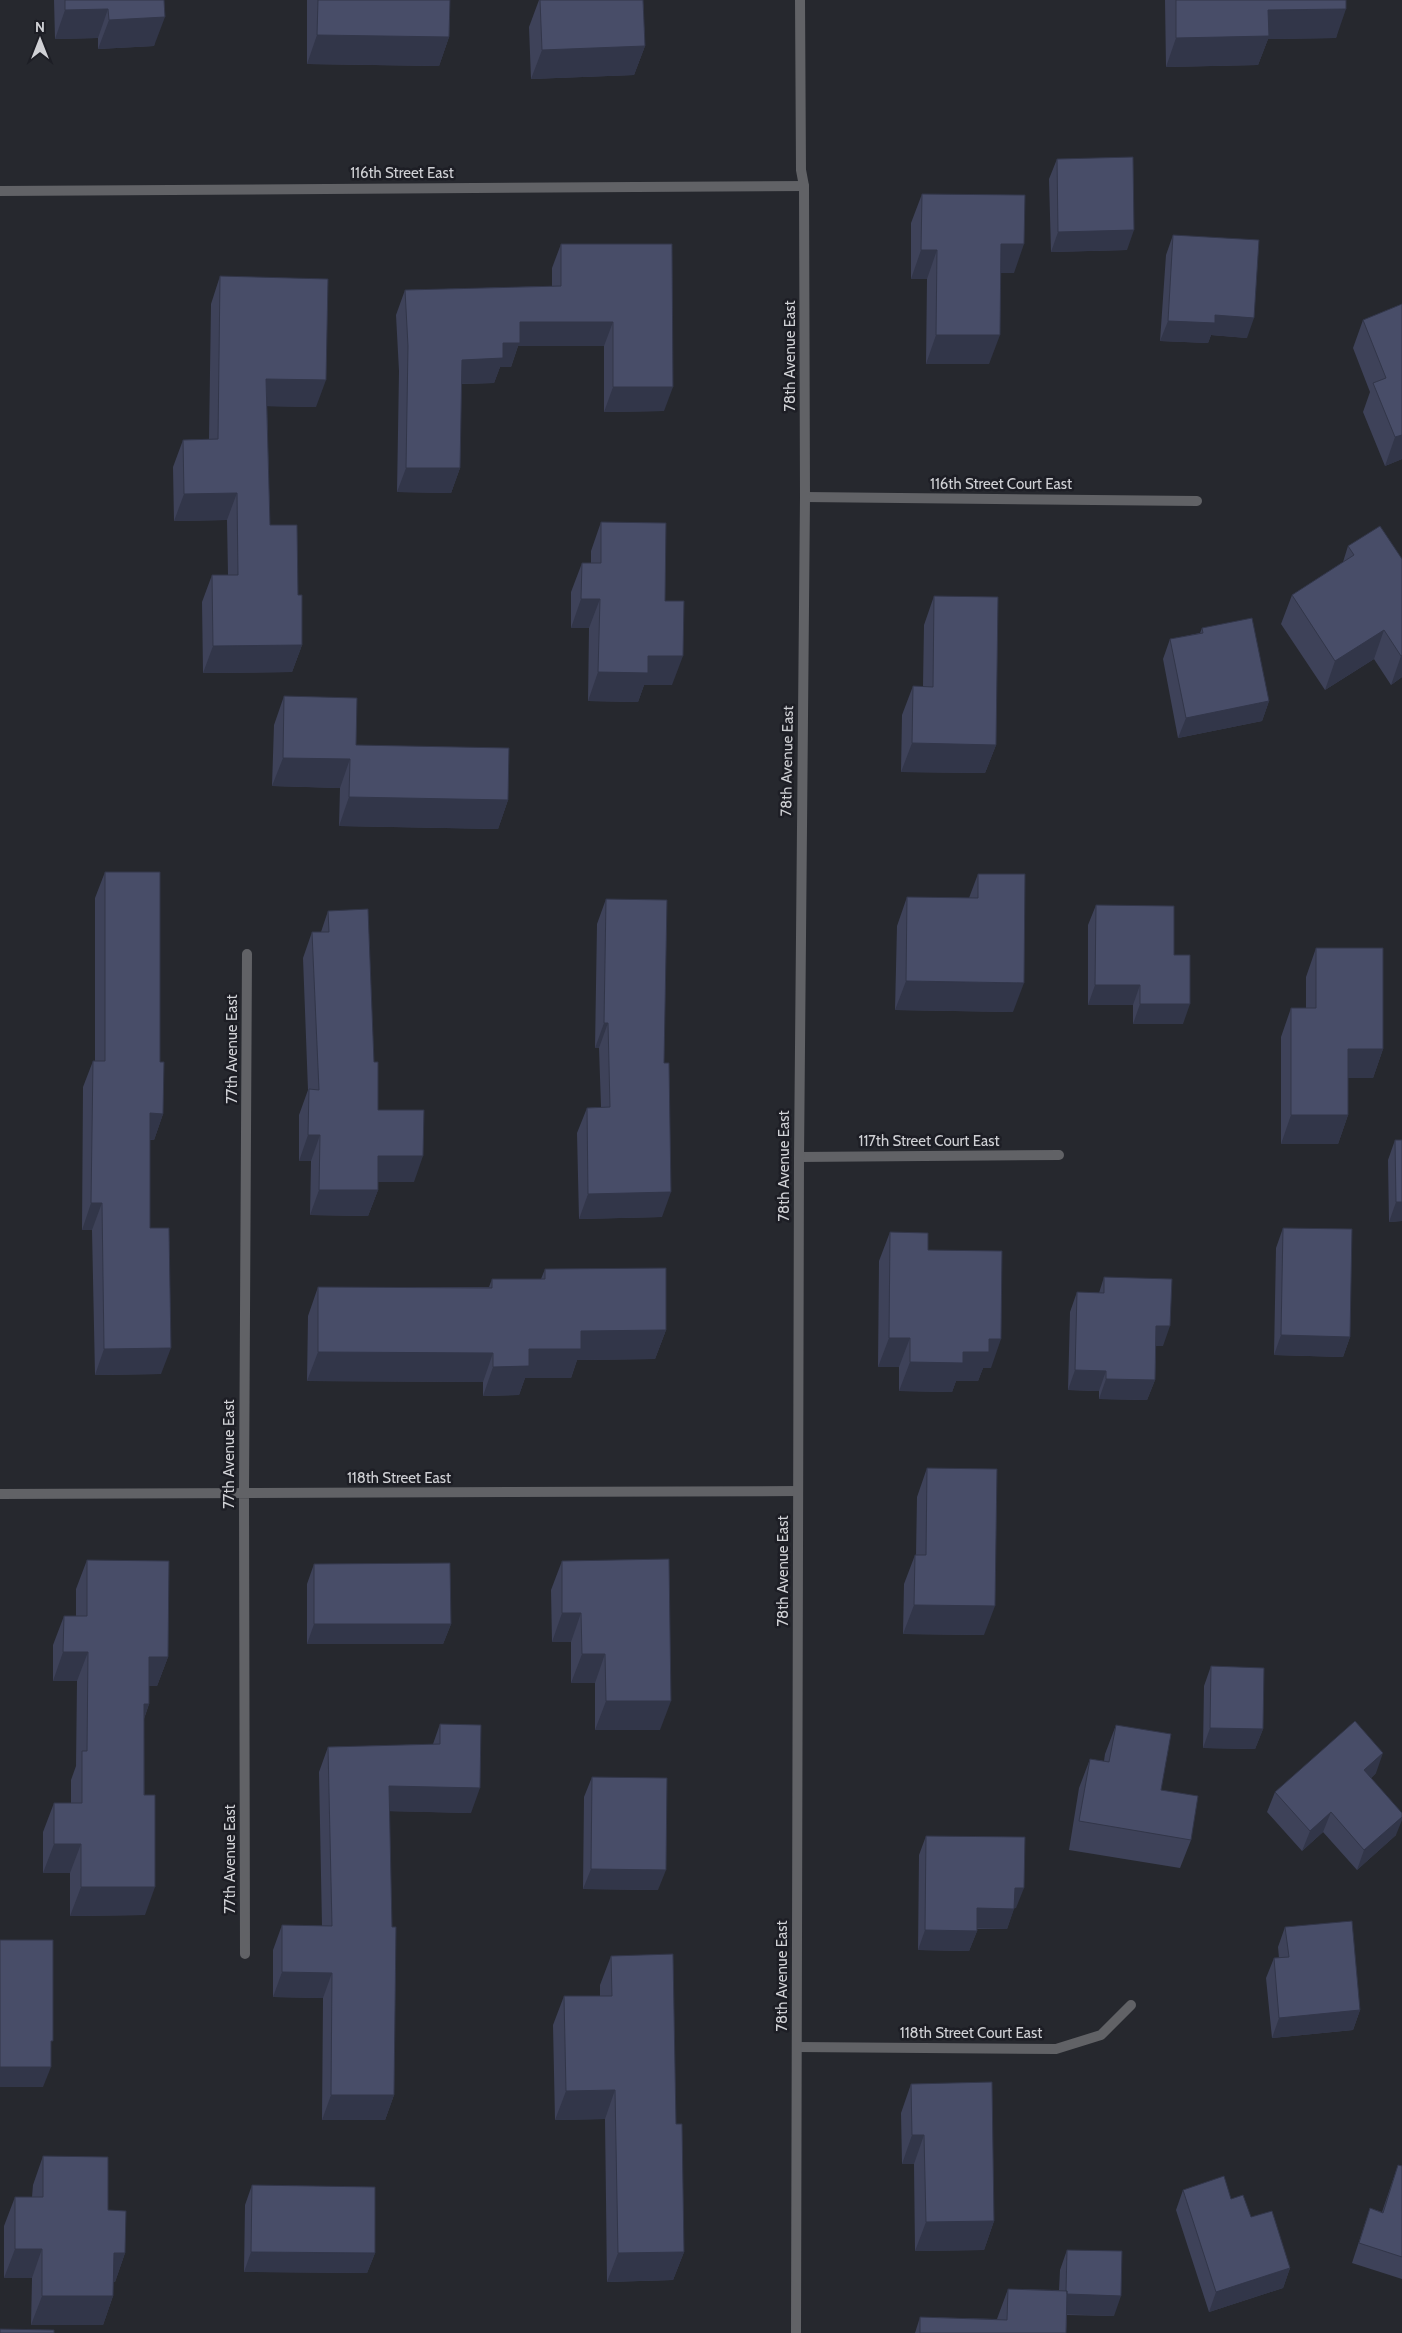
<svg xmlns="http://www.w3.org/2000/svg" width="1402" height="2333" font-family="Cabin,sans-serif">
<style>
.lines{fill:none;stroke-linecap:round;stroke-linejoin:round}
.minor{stroke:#616266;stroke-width:10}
.tertiary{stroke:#616266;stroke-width:10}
.wall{fill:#3e4259}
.shaded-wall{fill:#323649}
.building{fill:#484d68;stroke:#323649}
.labels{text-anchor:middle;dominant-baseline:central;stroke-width:5;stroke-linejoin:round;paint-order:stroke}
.street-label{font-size:15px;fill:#d0d1d5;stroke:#1d1e25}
</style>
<rect width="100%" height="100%" fill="#26282e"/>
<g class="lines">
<path class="minor" d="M 0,191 L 804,186
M 805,497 L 1197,501
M 799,1157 L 1059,1155
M 0,1494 L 798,1491
M 245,1954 L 244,1493 L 247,954
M 797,2047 L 1056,2049 L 1101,2035 L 1131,2005"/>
<path class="tertiary" d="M 796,2333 L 799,1157 L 805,497 L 804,186 L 801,170 L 800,0"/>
</g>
<path class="wall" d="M 54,0 L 164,0 L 154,46 L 98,49 L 98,38 L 55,39 Z
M 307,0 L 450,0 L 449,37 L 439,66 L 307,64 Z
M 539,0 L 643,0 L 645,46 L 634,75 L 531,79 L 529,27 Z
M 1165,0 L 1346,0 L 1336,38 L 1268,39 L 1258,65 L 1166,67 Z
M 1057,159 L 1127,250 L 1051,252 L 1049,179 Z
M 922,194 L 1014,273 L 1000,273 L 989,364 L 926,364 L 927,279 L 911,279 L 911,223 Z
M 1173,235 L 1247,338 L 1211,335 L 1208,343 L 1160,341 L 1166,255 Z
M 561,244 L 672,244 L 664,411 L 604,412 L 604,346 L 518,346 L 511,367 L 500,367 L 494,383 L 461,384 L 460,468 L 451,493 L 397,492 L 399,371 L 396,315 L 405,290 L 552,286 L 552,268 Z
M 220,276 L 316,407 L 267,406 L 270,525 L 298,595 L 302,645 L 292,672 L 203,673 L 202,602 L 212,575 L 228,575 L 227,520 L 174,521 L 173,467 L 183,440 L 209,439 L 211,304 Z
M 1402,304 L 1402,459 L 1385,466 L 1363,412 L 1370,392 L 1353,348 L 1363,320 Z
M 601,522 L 665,601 L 672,685 L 644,685 L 638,702 L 588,701 L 589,628 L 571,628 L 571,592 L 582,563 L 591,563 L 591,551 Z
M 1348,546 L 1402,559 L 1402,677 L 1391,685 L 1374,659 L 1325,690 L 1281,624 L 1292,595 L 1343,562 Z
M 934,596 L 996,745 L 985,773 L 901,772 L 902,715 L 913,686 L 923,686 L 924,625 Z
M 1202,628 L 1269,701 L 1262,721 L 1178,738 L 1163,659 L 1170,639 L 1200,633 Z
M 284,696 L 356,745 L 508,800 L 498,829 L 339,826 L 340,788 L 272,786 L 274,725 Z
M 105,872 L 160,1062 L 163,1114 L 154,1140 L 150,1140 L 150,1228 L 161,1374 L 95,1375 L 92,1230 L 82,1230 L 83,1087 L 93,1061 L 95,1061 L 95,898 Z
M 978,874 L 1013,1012 L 895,1010 L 897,926 L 907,897 L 969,898 Z
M 606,899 L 662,1217 L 579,1219 L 577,1133 L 587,1108 L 601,1107 L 599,1048 L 595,1048 L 597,924 Z
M 1096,905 L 1174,955 L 1183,1024 L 1133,1024 L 1133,1005 L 1088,1005 L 1088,925 Z
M 328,911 L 374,1062 L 378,1110 L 414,1182 L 378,1182 L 378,1190 L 368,1216 L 310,1215 L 311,1161 L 299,1161 L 299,1115 L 308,1090 L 303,958 L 312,932 L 321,932 Z
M 1316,948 L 1383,1049 L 1373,1078 L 1348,1078 L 1348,1115 L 1338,1144 L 1281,1144 L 1281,1037 L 1291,1008 L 1306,1008 L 1306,977 Z
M 1395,1140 L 1402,1140 L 1402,1221 L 1389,1222 L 1388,1160 Z
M 1283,1228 L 1350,1337 L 1343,1357 L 1274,1355 L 1276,1248 Z
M 890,1232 L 928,1250 L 991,1368 L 983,1368 L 978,1381 L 956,1381 L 952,1392 L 899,1391 L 899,1367 L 878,1367 L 879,1261 Z
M 545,1269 L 666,1330 L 655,1359 L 577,1360 L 571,1378 L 525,1378 L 519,1395 L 483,1396 L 483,1382 L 307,1381 L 308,1316 L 318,1287 L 489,1287 L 492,1279 L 541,1279 Z
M 1104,1277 L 1163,1346 L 1156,1346 L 1155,1380 L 1147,1400 L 1099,1399 L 1099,1391 L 1068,1390 L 1070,1312 L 1077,1292 L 1099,1293 Z
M 927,1468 L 984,1635 L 903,1634 L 904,1584 L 915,1555 L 916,1555 L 917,1497 Z
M 87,1560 L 168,1657 L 157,1686 L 149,1686 L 149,1704 L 144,1719 L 145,1915 L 70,1916 L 70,1873 L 43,1873 L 43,1832 L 54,1803 L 71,1803 L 71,1780 L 76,1766 L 77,1681 L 53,1681 L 53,1645 L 64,1616 L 76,1616 L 76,1589 Z
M 562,1561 L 660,1730 L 595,1730 L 595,1683 L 571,1683 L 571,1642 L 552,1642 L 551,1590 Z
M 314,1564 L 451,1624 L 443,1644 L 307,1644 L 307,1584 Z
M 1211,1666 L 1263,1729 L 1255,1749 L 1203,1748 L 1204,1686 Z
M 440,1724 L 471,1813 L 389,1811 L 394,2095 L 385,2120 L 322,2120 L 323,1998 L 273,1997 L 273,1950 L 282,1925 L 322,1926 L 319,1772 L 328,1747 L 433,1744 Z
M 1116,1725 L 1161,1790 L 1191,1840 L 1180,1868 L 1069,1850 L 1079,1788 L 1090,1759 L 1104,1761 L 1105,1754 Z
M 1376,1773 L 1371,1778 L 1396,1835 L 1357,1870 L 1323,1832 L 1302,1851 L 1267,1812 L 1275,1792 Z
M 592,1777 L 658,1890 L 583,1889 L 584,1797 Z
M 926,1836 L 1016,1908 L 1014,1908 L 1007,1929 L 977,1929 L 977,1931 L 969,1951 L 918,1950 L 919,1855 Z
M 1285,1927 L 1360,2010 L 1353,2030 L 1272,2038 L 1266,1978 L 1274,1958 L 1279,1958 L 1278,1947 Z
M 611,1956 L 676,2124 L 684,2252 L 673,2280 L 607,2282 L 605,2119 L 555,2120 L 553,2025 L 564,1996 L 600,1996 L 600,1985 Z
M 911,2084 L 994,2221 L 984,2250 L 915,2251 L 914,2164 L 902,2164 L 901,2113 Z
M 43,2156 L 108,2210 L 125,2253 L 115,2282 L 113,2282 L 113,2296 L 103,2325 L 31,2325 L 32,2278 L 4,2278 L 4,2226 L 15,2197 L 32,2197 L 33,2185 Z
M 1398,2165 L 1402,2166 L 1402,2279 L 1352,2263 L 1370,2208 L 1382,2212 Z
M 252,2185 L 375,2253 L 367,2273 L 244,2272 L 245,2205 Z
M 1183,2190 L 1231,2199 L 1251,2217 L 1290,2268 L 1283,2288 L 1209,2312 L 1176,2210 Z
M 1067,2250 L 1114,2316 L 1067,2315 L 1066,2333 L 915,2333 L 920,2317 L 997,2319 L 1008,2289 L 1059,2290 L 1060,2270 Z"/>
<path class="shaded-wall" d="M 108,9 L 98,38 L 55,39 L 65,10 Z
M 1346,9 L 1336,38 L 1268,39 L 1258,65 L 1166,67 L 1176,38 L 1268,10 Z
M 165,17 L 154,46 L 98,49 L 109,20 Z
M 317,35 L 449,37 L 439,66 L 307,64 Z
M 645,46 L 634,75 L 531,79 L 542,50 Z
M 1134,230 L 1127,250 L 1051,252 L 1058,232 Z
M 1001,244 L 1024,244 L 1014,273 L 990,273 Z
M 921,250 L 937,250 L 927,279 L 911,279 Z
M 1215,315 L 1254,318 L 1247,338 L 1211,335 L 1208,343 L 1160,341 L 1168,321 Z
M 520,322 L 613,322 L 604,346 L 518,346 L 511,367 L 500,367 L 494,383 L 453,384 L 462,360 L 503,343 Z
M 936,335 L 1000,335 L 989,364 L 926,364 Z
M 266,379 L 326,380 L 316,407 L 256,406 Z
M 613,387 L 673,387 L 664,411 L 604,412 Z
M 1402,435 L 1402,459 L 1385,466 L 1395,437 Z
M 406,468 L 460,468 L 451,493 L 397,492 Z
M 237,493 L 227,520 L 174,521 L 184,494 Z
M 581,599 L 600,599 L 589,628 L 571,628 Z
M 1384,630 L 1374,659 L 1325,690 L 1335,661 Z
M 302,645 L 292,672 L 203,673 L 213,646 Z
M 1402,655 L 1402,677 L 1391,685 L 1401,656 Z
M 648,656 L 683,656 L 672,685 L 644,685 L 638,702 L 588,701 L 598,672 Z
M 1269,701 L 1262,721 L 1178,738 L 1186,718 Z
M 912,743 L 996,745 L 985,773 L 901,772 Z
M 283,758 L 350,759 L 340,788 L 272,786 Z
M 349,797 L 508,800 L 498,829 L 339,826 Z
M 906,981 L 1024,983 L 1013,1012 L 895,1010 Z
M 1095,985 L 1140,985 L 1133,1005 L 1088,1005 Z
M 1140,1004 L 1190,1004 L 1183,1024 L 1133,1024 Z
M 604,1023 L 608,1023 L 599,1048 L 595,1048 Z
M 1348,1049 L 1383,1049 L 1373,1078 L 1338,1078 Z
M 150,1113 L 163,1114 L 154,1140 L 141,1139 Z
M 1291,1115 L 1348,1115 L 1338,1144 L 1281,1144 Z
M 308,1135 L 320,1135 L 311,1161 L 299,1161 Z
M 378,1156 L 423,1156 L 414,1182 L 368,1182 Z
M 319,1190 L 378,1190 L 368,1216 L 310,1215 Z
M 671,1192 L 662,1217 L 579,1219 L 588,1194 Z
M 1396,1202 L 1402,1202 L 1402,1221 L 1389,1222 Z
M 91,1203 L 102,1203 L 92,1230 L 82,1230 Z
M 1156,1326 L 1170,1326 L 1163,1346 L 1149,1346 Z
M 666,1330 L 655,1359 L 577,1360 L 571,1378 L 525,1378 L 519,1395 L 483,1396 L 493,1367 L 529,1349 L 581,1331 Z
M 1281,1335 L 1350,1337 L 1343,1357 L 1274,1355 Z
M 889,1338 L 910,1338 L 899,1367 L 878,1367 Z
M 989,1339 L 1001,1339 L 991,1368 L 983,1368 L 978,1381 L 956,1381 L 952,1392 L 899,1391 L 910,1362 L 963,1352 Z
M 171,1348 L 161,1374 L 95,1375 L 104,1349 Z
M 318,1352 L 493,1353 L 483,1382 L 307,1381 Z
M 1075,1370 L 1106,1371 L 1099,1391 L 1068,1390 Z
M 1106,1379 L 1155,1380 L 1147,1400 L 1099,1399 Z
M 914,1605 L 995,1606 L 984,1635 L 903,1634 Z
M 562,1613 L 581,1613 L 571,1642 L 552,1642 Z
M 314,1624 L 451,1624 L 443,1644 L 307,1644 Z
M 63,1652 L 88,1652 L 77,1681 L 53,1681 Z
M 582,1654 L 605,1654 L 595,1683 L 571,1683 Z
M 149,1657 L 168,1657 L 157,1686 L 139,1686 Z
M 606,1701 L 671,1701 L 660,1730 L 595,1730 Z
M 144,1704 L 149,1704 L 139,1733 Z
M 1210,1728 L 1263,1729 L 1255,1749 L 1203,1748 Z
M 1383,1753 L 1376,1773 L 1357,1790 L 1364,1770 Z
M 389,1786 L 480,1788 L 471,1813 L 380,1811 Z
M 1331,1812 L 1323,1832 L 1302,1851 L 1310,1831 Z
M 1402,1817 L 1402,1820 L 1396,1835 L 1357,1870 L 1364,1850 Z
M 54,1844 L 81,1844 L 70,1873 L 43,1873 Z
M 591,1869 L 666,1870 L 658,1890 L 583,1889 Z
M 81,1887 L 155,1887 L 145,1915 L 70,1916 Z
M 1015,1888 L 1024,1888 L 1016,1908 L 1007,1908 Z
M 977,1908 L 1014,1909 L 1007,1929 L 970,1928 Z
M 925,1930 L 977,1931 L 969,1951 L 918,1950 Z
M 282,1972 L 332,1973 L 323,1998 L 273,1997 Z
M 1360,2010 L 1353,2030 L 1272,2038 L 1279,2018 Z
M 0,2067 L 51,2067 L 43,2087 L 0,2087 Z
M 615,2090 L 605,2119 L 555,2120 L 566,2091 Z
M 331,2095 L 394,2095 L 385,2120 L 322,2120 Z
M 912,2135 L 924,2135 L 914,2164 L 902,2164 Z
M 994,2221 L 984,2250 L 915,2251 L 926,2222 Z
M 15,2249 L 42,2249 L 32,2278 L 4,2278 Z
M 251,2252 L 375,2253 L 367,2273 L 244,2272 Z
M 684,2252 L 673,2280 L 607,2282 L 618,2253 Z
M 114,2253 L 125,2253 L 115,2282 L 103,2282 Z
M 1290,2268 L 1283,2288 L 1209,2312 L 1216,2292 Z
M 1066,2294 L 1121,2296 L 1114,2316 L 1059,2314 Z
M 42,2296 L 113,2296 L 103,2325 L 31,2325 Z"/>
<path class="building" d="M 65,0 L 164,0 L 165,17 L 109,20 L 108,9 L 65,10 Z
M 318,0 L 450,0 L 449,37 L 317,35 Z
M 540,0 L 643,0 L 645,46 L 542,50 Z
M 1176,0 L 1346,0 L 1346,9 L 1268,10 L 1269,36 L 1176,38 Z
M 1133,157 L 1134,230 L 1058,232 L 1057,159 Z
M 922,194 L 1025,195 L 1024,244 L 1001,244 L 1000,335 L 936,335 L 937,250 L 921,250 Z
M 1173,235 L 1259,240 L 1254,318 L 1215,315 L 1215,323 L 1168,321 Z
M 561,244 L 672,244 L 673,387 L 613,387 L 613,322 L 520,322 L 520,343 L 503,343 L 503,358 L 462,360 L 460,468 L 406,468 L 408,346 L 405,290 L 561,286 Z
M 220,276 L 328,279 L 326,380 L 266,379 L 270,525 L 297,525 L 298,595 L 302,595 L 302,645 L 213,646 L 212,575 L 238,575 L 237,493 L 184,494 L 183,440 L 218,439 Z
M 1402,304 L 1402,435 L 1395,437 L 1373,383 L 1386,378 L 1363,320 Z
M 601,522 L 666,523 L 665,601 L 684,601 L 683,656 L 648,656 L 648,673 L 598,672 L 600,599 L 581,599 L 582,563 L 601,563 Z
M 1380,526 L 1402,559 L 1402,655 L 1401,656 L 1384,630 L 1335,661 L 1292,595 L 1354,555 L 1348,546 Z
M 934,596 L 998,597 L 996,745 L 912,743 L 913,686 L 933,687 Z
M 1252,618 L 1269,701 L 1186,718 L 1170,639 L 1203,633 L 1202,628 Z
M 284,696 L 357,698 L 356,745 L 509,748 L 508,800 L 349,797 L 350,759 L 283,758 Z
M 105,872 L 160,872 L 160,1062 L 164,1062 L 163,1114 L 150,1113 L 150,1228 L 169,1228 L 171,1348 L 104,1349 L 102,1203 L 91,1203 L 93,1061 L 105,1061 Z
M 978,874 L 1025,874 L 1024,983 L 906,981 L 907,897 L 978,898 Z
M 606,899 L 667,900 L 664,1063 L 669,1063 L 671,1192 L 588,1194 L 587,1108 L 610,1107 L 608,1023 L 604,1023 Z
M 1096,905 L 1174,906 L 1174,955 L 1190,955 L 1190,1004 L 1140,1004 L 1140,985 L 1095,985 Z
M 368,909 L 374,1062 L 378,1062 L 378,1110 L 424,1110 L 423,1156 L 378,1156 L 378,1190 L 319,1190 L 320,1135 L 308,1135 L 309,1089 L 319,1090 L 312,932 L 329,932 L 328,911 Z
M 1316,948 L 1383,948 L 1383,1049 L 1348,1049 L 1348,1115 L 1291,1115 L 1291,1008 L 1316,1008 Z
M 1395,1140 L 1402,1140 L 1402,1202 L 1396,1202 Z
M 1283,1228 L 1352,1229 L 1350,1337 L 1281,1335 Z
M 890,1232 L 928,1233 L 928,1250 L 1002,1251 L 1001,1339 L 989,1339 L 989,1352 L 963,1352 L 963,1363 L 910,1362 L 910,1338 L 889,1338 Z
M 666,1268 L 666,1330 L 581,1331 L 581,1349 L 529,1349 L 529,1366 L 493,1367 L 493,1353 L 318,1352 L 318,1287 L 492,1288 L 492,1279 L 545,1279 L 545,1269 Z
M 1104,1277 L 1172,1279 L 1170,1326 L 1156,1326 L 1155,1380 L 1106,1379 L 1106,1371 L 1075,1370 L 1077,1292 L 1104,1293 Z
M 927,1468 L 997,1469 L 995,1606 L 914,1605 L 915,1555 L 926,1555 Z
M 669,1559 L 671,1701 L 606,1701 L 605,1654 L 582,1654 L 581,1613 L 562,1613 L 562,1561 Z
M 87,1560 L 169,1561 L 168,1657 L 149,1657 L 149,1704 L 144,1704 L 144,1795 L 155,1795 L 155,1887 L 81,1887 L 81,1844 L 54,1844 L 54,1803 L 82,1803 L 82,1751 L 87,1751 L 88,1652 L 63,1652 L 64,1616 L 87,1616 Z
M 450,1563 L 451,1624 L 314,1624 L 314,1564 Z
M 1211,1666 L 1264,1668 L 1263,1729 L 1210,1728 Z
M 1355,1721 L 1383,1753 L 1364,1770 L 1402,1813 L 1402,1817 L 1364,1850 L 1331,1812 L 1310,1831 L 1275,1792 Z
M 440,1724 L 481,1725 L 480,1788 L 389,1786 L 392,1927 L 396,1927 L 394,2095 L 331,2095 L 332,1973 L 282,1972 L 282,1925 L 332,1926 L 328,1747 L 440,1744 Z
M 1116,1725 L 1171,1734 L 1161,1790 L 1198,1796 L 1191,1840 L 1079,1821 L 1090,1759 L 1109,1762 Z
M 592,1777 L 667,1778 L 666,1870 L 591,1869 Z
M 926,1836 L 1025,1837 L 1024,1888 L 1015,1888 L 1014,1909 L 977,1908 L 977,1931 L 925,1930 Z
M 1352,1921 L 1360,2010 L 1279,2018 L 1274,1958 L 1289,1957 L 1285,1927 Z
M 0,1940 L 53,1940 L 53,2041 L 51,2041 L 51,2067 L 0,2067 Z
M 673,1954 L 676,2124 L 682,2124 L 684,2252 L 618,2253 L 615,2090 L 566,2091 L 564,1996 L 612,1996 L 611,1956 Z
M 992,2082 L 994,2221 L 926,2222 L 924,2135 L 912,2135 L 911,2084 Z
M 43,2156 L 108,2157 L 108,2210 L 126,2211 L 125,2253 L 114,2253 L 113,2296 L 42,2296 L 42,2249 L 15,2249 L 15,2197 L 43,2197 Z
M 1398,2165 L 1402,2166 L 1402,2257 L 1359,2243 L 1370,2208 L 1383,2213 Z
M 1224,2176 L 1231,2199 L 1243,2195 L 1251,2217 L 1272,2211 L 1290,2268 L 1216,2292 L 1183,2190 Z
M 252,2185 L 375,2187 L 375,2253 L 251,2252 Z
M 1067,2250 L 1122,2251 L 1121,2296 L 1067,2294 L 1067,2291 L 1066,2291 Z
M 1008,2289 L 1067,2291 L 1066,2333 L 920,2333 L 920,2317 L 1007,2320 Z
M 0,2329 L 54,2330 L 54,2333 L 0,2333 Z"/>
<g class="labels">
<g class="street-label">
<text x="402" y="173">116th Street East</text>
<text transform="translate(790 356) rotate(-90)">78th Avenue East</text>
<text x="1001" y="484">116th Street Court East</text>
<text transform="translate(787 761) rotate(-89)">78th Avenue East</text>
<text transform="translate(232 1049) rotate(-90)">77th Avenue East</text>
<text x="929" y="1141">117th Street Court East</text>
<text transform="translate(784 1166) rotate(-90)">78th Avenue East</text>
<text transform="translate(229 1454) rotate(-90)">77th Avenue East</text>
<text x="399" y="1478">118th Street East</text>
<text transform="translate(783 1571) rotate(-90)">78th Avenue East</text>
<text transform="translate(230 1859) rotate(-90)">77th Avenue East</text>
<text transform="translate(782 1976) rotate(-90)">78th Avenue East</text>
<text x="971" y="2033">118th Street Court East</text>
</g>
</g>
<g transform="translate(40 40)" stroke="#1d1e25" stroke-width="4" paint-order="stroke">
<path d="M0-4L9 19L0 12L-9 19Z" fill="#d0d1d5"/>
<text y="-8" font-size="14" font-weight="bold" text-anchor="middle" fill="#d0d1d5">N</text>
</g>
</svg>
